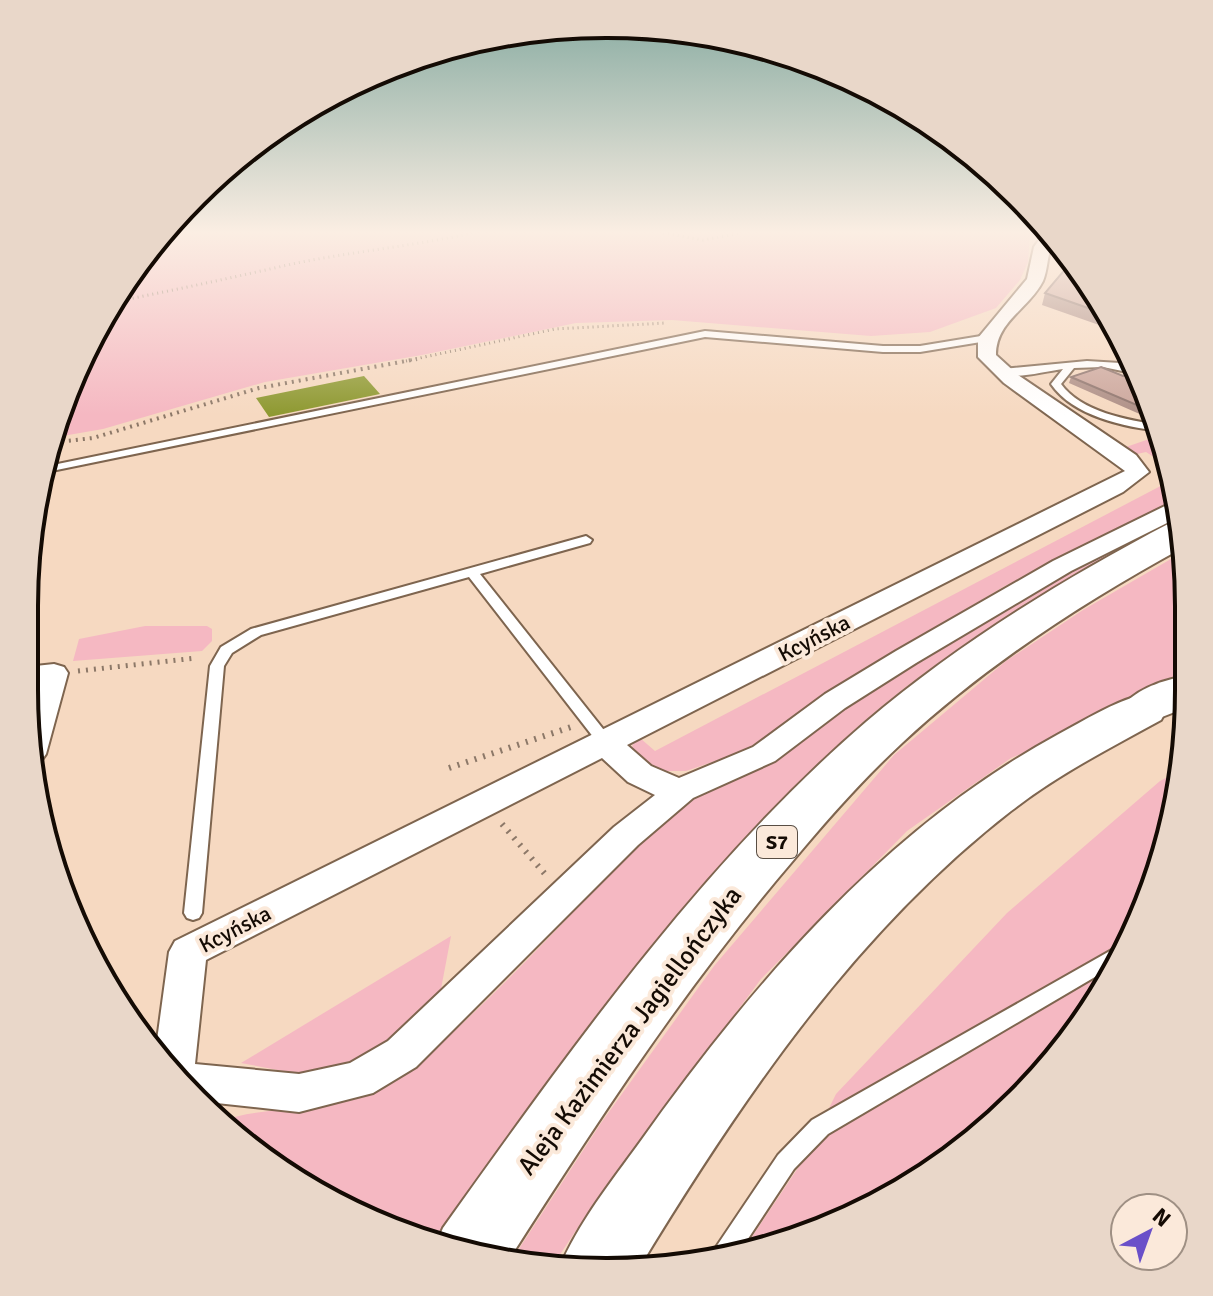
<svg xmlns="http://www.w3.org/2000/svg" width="1213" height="1296" font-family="Signika,sans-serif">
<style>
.green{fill:#f5b8c2}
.water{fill:#8e9931}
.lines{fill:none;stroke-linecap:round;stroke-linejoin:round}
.lane-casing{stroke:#7e654f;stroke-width:4}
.street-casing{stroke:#7e654f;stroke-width:4}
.primary-casing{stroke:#7e654f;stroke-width:4}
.highway-casing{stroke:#7e654f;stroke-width:4}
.path-far3{stroke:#8c7868;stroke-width:3;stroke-dasharray:1 4;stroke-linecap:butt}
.path-far2{stroke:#8c7868;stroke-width:4;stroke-dasharray:2 5;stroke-linecap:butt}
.path-far1{stroke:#8c7868;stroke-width:5;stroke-dasharray:2 6;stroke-linecap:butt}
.path{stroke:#8c7868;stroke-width:6;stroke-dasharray:2 7;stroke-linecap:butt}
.lane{fill:#fff;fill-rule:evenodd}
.street{fill:#fff;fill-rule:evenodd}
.primary{fill:#fff;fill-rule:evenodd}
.highway{fill:#fff;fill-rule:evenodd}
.wall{fill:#af9087}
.shaded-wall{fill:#8f756e}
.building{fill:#cca79d;stroke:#8f756e;stroke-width:2}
.labels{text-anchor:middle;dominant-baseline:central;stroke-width:8;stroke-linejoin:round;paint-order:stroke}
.shield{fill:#fbe9da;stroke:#594e44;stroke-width:2}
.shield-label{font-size:20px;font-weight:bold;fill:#140b04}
.street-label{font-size:22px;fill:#140b04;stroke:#fbe9da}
.near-street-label{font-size:26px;fill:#140b04;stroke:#fbe9da}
.rim{fill:none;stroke:#140b04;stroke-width:4}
</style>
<rect width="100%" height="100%" fill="#f6d9c1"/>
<path class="green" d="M 162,233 L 1030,233 L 1028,262 L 1020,280 L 996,308 L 930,332 L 871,336 L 672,320 L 576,323 L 422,355 L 265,382 L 103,429 L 51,438 L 84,348 L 144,252 Z
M 1158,436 L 1162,437 L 1169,467 L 1146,452 L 1137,454 L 1126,447 Z
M 1172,480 L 1177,499 L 1003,587 L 810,704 L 751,749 L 686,771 L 666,771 L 648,766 L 631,754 L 633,743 L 640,738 L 655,751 Z
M 1181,515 L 1182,520 C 1062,582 941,649 842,741 C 684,889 559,1068 433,1243 L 316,1194 L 218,1122 C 269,1103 326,1115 378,1091 C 410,1077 437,1047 463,1023 C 531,959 594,890 658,822 L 686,801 L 710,787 L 757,769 L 851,703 L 1031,594 Z
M 1183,552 L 1181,678 L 1110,716 L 1011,758 L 907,831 L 761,979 L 591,1208 L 551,1268 L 511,1261 L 601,1123 L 714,966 L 894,755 L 1006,661 L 1083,610 Z
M 145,626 L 207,626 L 212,629 L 212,641 L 202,651 L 73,661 L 79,639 Z
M 1179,771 L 1178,803 L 1145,912 L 1091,1013 L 991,1127 L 898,1194 L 794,1241 L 741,1253 L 804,1159 L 836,1094 L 1007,913 L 1160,781 Z
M 451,936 L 438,1005 L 379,1057 L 309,1076 L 241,1063 Z"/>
<path class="water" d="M 364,376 L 380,394 L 269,417 L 256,398 Z"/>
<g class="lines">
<defs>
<path id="lane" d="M 705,331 L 883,346 L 920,346 L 987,335 L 992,338 L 987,341 L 920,352 L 883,352 L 705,337 L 42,473 L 43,467 Z
M 1087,361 L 1120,363 L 1135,367 L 1137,374 L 1103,367 L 1074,368 L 1061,384 C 1081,412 1128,420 1159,425 L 1161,431 C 1124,427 1073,416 1051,384 L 1063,369 C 1045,371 1014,381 998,372 L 1003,369 Z
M 586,536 L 592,540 L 590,543 L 480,574 L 611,739 L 614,743 L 611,747 L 601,747 L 469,577 L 261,635 L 232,653 L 224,666 L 202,913 L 199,918 L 193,920 L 187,918 L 184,913 L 210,666 L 221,647 L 251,629 Z
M 1124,943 L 1127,945 L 1117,964 L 828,1134 L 794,1169 L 738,1254 L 711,1260 L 714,1250 L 778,1155 L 812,1120 Z"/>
<path id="street" d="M 1044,233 L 1052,233 L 1056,238 C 1046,252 1049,267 1043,281 C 1029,309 996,321 996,355 L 1018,375 L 1136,455 L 1149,472 L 1123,492 L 627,745 L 651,766 L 679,778 L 753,747 L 825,694 L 896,651 L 1053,561 L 1171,503 L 1177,501 L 1181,516 L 1071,571 L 916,663 L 845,708 L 775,761 L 693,798 L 638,845 L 416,1067 L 373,1093 L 299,1112 L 198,1101 L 155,1055 L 169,952 L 175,941 L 1125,471 L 1004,383 L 978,357 L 978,338 L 1027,279 L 1034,247 ZM 602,758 L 628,782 L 655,795 L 614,827 L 388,1041 L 350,1063 L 299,1074 L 195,1064 L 206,960 Z
M 54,664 L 64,667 L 68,673 L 46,754 L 41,761 L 31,764 L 27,715 L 36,684 L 24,685 L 26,667 Z"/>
<path id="primary" d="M 1181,677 L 1180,710 L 1144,724 L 1127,720 L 1121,709 C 1132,691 1160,681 1181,677 Z"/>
<path id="highway" d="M 1182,520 L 1184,547 C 1083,602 986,665 902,743 C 862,780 826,821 791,863 C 685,987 596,1123 508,1261 L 455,1252 L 436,1244 L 443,1228 C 569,1052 701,864 866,722 C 959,643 1063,579 1170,523 Z
M 1144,694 L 1161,698 L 1167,709 L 1161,720 C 1110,748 1057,775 1011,811 C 854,933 741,1100 639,1268 L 559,1269 C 578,1223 611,1182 640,1142 C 752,984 885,829 1057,735 C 1085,720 1113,702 1144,694 Z"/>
</defs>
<use href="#lane" class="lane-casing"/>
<use href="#street" class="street-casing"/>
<use href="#primary" class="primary-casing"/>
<use href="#highway" class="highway-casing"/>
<path class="path-far3" d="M 663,233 L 703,240 L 741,233
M 113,302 C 170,291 226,279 283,266 C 345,252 409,247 472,233
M 406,361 L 555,329 L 665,323"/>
<path class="path-far2" d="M 48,443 L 93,438 L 259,388 L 417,359"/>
<path class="path-far1" d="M 78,671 L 196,658"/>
<path class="path" d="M 449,768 L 571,727
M 502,824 L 545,874"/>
<use href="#lane" class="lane"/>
<use href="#street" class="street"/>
<use href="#primary" class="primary"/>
<use href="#highway" class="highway"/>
</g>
<path class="wall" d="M 1045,293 L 1111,315 L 1119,332 L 1042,305 Z
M 1136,371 L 1157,416 L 1151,419 L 1069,383 L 1071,377 L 1123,376 Z"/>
<path class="shaded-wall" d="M 1155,411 L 1157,416 L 1151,419 L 1153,412 Z"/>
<path class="building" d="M 1072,261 L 1111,315 L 1111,316 L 1045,293 Z
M 1101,367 L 1123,376 L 1136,371 L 1155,411 L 1153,412 L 1071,377 Z"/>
<linearGradient id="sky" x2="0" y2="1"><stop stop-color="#84a99f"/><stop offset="0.56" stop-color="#fbeee3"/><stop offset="1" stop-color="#fbeee3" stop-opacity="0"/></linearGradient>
<rect width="1213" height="415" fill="url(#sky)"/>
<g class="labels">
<rect class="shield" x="757" y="826" width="40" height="32" rx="6"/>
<g class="shield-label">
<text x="777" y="842">S7</text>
</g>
<g class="street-label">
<text transform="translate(814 638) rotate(-27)">Kcyńska</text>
<text transform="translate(235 929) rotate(-27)">Kcyńska</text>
</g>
<g class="near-street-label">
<text transform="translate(630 1031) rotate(-53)">Aleja Kazimierza Jagiellończyka</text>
</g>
</g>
<path d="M0 0H1213V1296H0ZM606 38H607A568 568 0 0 1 1175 606V690A568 568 0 0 1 607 1258H606A568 568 0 0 1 38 690V606A568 568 0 0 1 606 38Z" fill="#e9d7c9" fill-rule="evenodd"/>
<path class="rim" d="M606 38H607A568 568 0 0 1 1175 606V690A568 568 0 0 1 607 1258H606A568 568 0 0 1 38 690V606A568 568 0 0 1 606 38Z"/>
<g transform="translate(1149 1232) rotate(41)"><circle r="38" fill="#fbe9da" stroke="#9f9084" stroke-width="2"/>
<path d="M0-6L14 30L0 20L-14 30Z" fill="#6a50c9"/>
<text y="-12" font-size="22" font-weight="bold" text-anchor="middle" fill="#140b04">N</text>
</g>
</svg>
